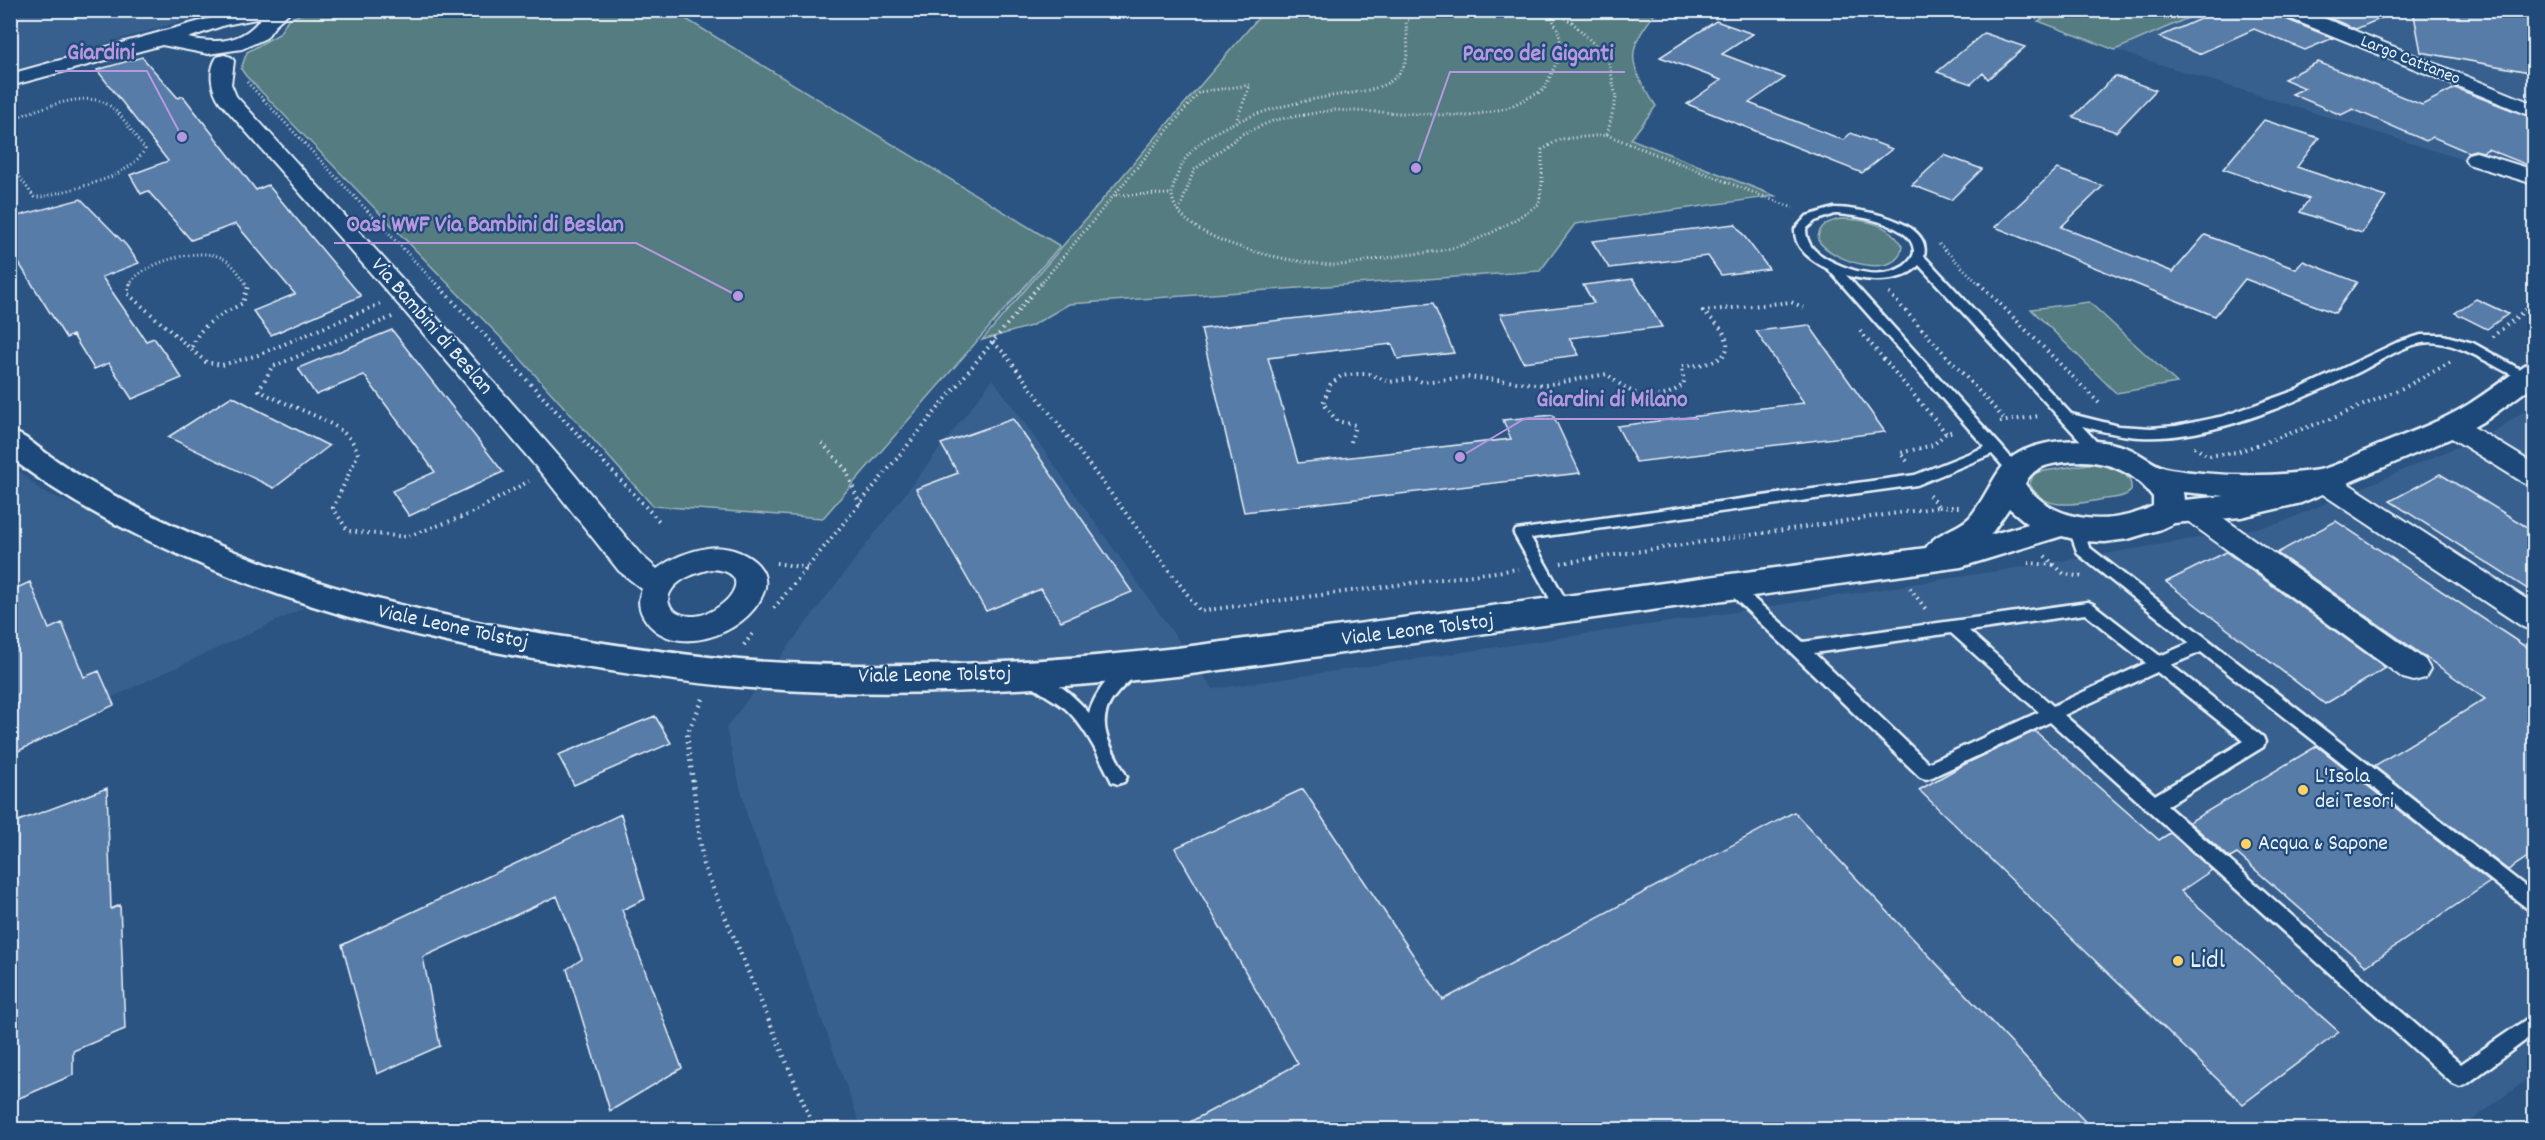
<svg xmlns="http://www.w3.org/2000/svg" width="2545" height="1140" font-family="Dekko,sans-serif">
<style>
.built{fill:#39608e}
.green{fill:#557b81;stroke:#9eb6bc;stroke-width:1.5}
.building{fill:#597ba8;stroke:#e8f1f8;stroke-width:1.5}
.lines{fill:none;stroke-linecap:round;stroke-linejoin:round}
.service-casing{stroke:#e8f1f8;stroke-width:5}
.minor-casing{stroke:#e8f1f8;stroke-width:4}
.tertiary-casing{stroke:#e8f1f8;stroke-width:5}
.path-far2{stroke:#e8f1f8;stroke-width:3;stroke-dasharray:1 3;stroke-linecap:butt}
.path-far1{stroke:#e8f1f8;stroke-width:4;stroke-dasharray:1.5 4.5;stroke-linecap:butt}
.path{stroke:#e8f1f8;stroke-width:4.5;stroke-dasharray:1.5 5;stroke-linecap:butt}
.service{fill:#1f4a7a;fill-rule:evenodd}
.minor{fill:#1f4a7a;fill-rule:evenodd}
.tertiary{fill:#1f4a7a;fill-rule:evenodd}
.poi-dot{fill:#ffd166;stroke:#1f4a7a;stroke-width:2}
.labels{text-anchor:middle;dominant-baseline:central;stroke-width:4.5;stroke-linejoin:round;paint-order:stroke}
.far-street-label{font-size:18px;fill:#e8f1f8;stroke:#1f4a7a}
.street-label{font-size:22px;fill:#e8f1f8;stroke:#1f4a7a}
.poi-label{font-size:22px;fill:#e8f1f8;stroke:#1f4a7a;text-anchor:start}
.near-poi-label{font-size:27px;fill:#e8f1f8;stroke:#1f4a7a;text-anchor:start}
.leader{fill:none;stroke:#b798de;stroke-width:2}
.callout-dot{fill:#b798de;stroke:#1f4a7a;stroke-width:2}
.callout-label{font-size:24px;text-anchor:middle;font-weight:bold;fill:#b798de;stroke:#1f4a7a;stroke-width:4.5;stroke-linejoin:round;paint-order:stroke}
</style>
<rect width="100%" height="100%" fill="#2b5483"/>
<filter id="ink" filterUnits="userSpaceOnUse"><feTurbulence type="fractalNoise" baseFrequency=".0167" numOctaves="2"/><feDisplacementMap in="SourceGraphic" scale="12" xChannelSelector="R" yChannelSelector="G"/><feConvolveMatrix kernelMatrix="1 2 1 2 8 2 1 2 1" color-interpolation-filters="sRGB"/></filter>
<g filter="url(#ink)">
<path class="built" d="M 11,11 L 216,11 L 11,71 Z
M 2204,11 L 2534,11 L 2534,182 L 2115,50 Z
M 993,379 L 1213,689 L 1722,614 L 2105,554 L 2278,524 L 2499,429 L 2534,404 L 2534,1074 L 2459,1130 L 862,1129 L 747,815 L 726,728 Z
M 10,463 L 42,491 L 304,608 L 11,744 Z"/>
<path class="green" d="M 309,11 L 673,11 L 1060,246 L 823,518 L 653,506 L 510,347 L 246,76 L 241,69 L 247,52 L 279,34 L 288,19 Z
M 1264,11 L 1657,11 C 1624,52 1628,63 1656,106 L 1631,139 L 1775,196 L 1575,224 L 1540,271 L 1069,304 L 1031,326 L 982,340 Z
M 2062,11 L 2062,10 L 2204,11 L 2115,50 L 2038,21 Z
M 1840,219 C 1864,219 1890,223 1902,246 C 1900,281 1833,263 1818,240 C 1818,225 1828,222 1840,219 Z
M 2089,302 L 2177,383 L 2116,393 L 2031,309 Z
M 2094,463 C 2109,465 2134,472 2131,491 C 2123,499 2110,498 2099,500 C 2075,504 2043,512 2030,484 L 2033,475 L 2038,472 Z"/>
<path class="building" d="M 2211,10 L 2275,10 L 2278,16 L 2333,38 L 2305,50 L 2254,29 L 2199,54 L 2159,37 L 2214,13 Z
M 2333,10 L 2398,10 L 2398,11 L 2356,29 L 2322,15 Z
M 2413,10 L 2535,10 L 2535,73 L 2421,52 Z
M 1716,21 L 1753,34 L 1722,54 L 1785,78 L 1749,103 L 1843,140 L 1851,133 L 1892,149 L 1862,173 L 1687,104 L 1721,80 L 1660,57 Z
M 1984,33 L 2025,47 L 1988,79 L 1983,73 L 1971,84 L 1937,72 Z
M 142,57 L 178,98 L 183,96 L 256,190 L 268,185 L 361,296 L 271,335 L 253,311 L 295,294 L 236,224 L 191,240 L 148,191 L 141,194 L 130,175 L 168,161 L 97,70 Z
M 2318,62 L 2422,105 L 2455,88 L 2535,119 L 2535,168 L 2488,149 L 2483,152 L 2475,150 L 2468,152 L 2433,137 L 2426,141 L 2353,109 L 2341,115 L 2292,94 L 2305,88 L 2284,79 Z
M 2115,76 L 2156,90 L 2116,132 L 2073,117 Z
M 2264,120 L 2319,138 L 2297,167 L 2386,197 L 2362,233 L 2300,212 L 2309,199 L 2223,169 Z
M 1944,155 L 1982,169 L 1951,200 L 1912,185 Z
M 2057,169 L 2103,186 L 2061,227 L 2173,272 L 2205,235 L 2296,269 L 2303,261 L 2357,282 L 2335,313 L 2245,279 L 2215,316 L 1995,227 Z
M 81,199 L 126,245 L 139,263 L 102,277 L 146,341 L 154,338 L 182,378 L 132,399 L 109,363 L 94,369 L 73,335 L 66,338 L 10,249 L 10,218 Z
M 1735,224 L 1769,269 L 1721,275 L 1708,256 L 1609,268 L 1592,241 Z
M 1633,279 L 1662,327 L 1569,338 L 1579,355 L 1523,362 L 1500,314 L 1594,303 L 1583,285 Z
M 2476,299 L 2508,314 L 2487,329 L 2455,313 Z
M 1433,303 L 1454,353 L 1398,359 L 1392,344 L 1268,358 L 1298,463 L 1511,439 L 1503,420 L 1553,415 L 1580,473 L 1244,512 L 1201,329 Z
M 1809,325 L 1885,432 L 1636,462 L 1617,426 L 1804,403 L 1756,331 Z
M 392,330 L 503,472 L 409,516 L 392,491 L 435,472 L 364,375 L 316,395 L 298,368 Z
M 232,396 L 256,409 L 329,446 L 274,488 L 168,437 Z
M 1013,419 L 1132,592 L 1061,621 L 1041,589 L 986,611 L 916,489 L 958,473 L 941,444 Z
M 2440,474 L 2535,532 L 2535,594 L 2390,501 Z
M 2336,521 L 2535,653 L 2535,852 L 2508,870 L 2374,766 L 2485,699 L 2277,553 Z
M 2226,552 L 2386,668 L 2325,704 L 2166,582 Z
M 30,582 L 49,629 L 62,623 L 84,677 L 99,671 L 114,705 L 10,755 L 10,591 Z
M 655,716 L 671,743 L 574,785 L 558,755 Z
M 2035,731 L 2159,840 L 2170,833 L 2212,870 L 2181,891 L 2339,1032 L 2243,1104 L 1919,790 L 1963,765 Z
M 2317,746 L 2490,882 L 2366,966 L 2237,854 L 2230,858 L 2189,822 Z
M 107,788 L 111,909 L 120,905 L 125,1029 L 73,1051 L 73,1075 L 10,1102 L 10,824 Z
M 1303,789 L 1443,1000 L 1794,812 L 2093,1130 L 1175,1130 L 1298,1064 L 1175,848 Z
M 621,814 L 645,899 L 622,910 L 682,1068 L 610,1111 L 567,969 L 582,959 L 557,896 L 423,957 L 440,1046 L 377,1074 L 342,945 Z"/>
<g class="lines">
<defs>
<path id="service" d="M 206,10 L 216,10 L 224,20 L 216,22 Z
M 1834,208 C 1857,208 1933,220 1924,256 L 2071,414 L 2119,426 L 2151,428 L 2176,426 L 2224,416 L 2299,389 L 2396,343 L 2421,335 L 2443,335 L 2473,343 L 2534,377 L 2532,380 C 2514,385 2463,336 2422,343 C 2398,347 2375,365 2353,375 C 2290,404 2210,441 2140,437 C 2121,436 2101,431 2082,426 L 2105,451 L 2098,456 L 2093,454 L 1919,265 C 1902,284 1868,282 1846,275 L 2000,445 L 2019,467 L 2021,470 L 2019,473 L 2009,473 L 1992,454 L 1917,485 L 1531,538 L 1572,611 L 1569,615 L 1559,615 L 1514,534 L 1516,530 L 1915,475 L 1985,447 L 1828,269 C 1811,260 1794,249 1795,229 L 1807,216 ZM 1835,214 C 1855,215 1913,223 1914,251 C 1914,257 1909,262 1904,266 C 1881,280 1852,272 1829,260 C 1816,253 1806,245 1806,229 L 1815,221 Z
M 2076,524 L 2083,529 L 2089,547 L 2534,893 L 2534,911 L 2528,909 L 2201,652 L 2171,665 L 2263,737 L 2265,742 L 2263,747 L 2167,806 L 2461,1064 L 2534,1014 L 2534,1034 L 2467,1084 L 2460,1087 L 2453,1084 L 2050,722 L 1932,777 L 1926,779 L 1920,777 L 1723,587 L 1726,583 L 1736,583 L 1803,642 L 2088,602 L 2093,604 L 2160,656 L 2190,643 L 2078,554 L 2069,529 ZM 2085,614 L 2146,663 L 2053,706 L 1969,631 ZM 1951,633 L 2039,712 L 1928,763 L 1814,653 ZM 2157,672 L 2244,741 L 2155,795 L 2064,715 Z
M 1132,662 L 1138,664 L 1140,668 C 1134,679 1122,686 1115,696 C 1092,724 1113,750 1127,777 L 1124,782 L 1118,784 L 1112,782 C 1099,757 1087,729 1066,709 C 1057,701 1027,685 1024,680 L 1026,676 C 1047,669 1077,699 1089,713 C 1095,694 1112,668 1132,662 Z"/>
<path id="minor" d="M 240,10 L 292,10 L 277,23 L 266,38 L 242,49 L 208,54 L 162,45 L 10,86 L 10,74 ZM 261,18 C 242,43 217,44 188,38 L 225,25 Z
M 2277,10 L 2304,10 L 2534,104 L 2534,117 L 2279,14 Z
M 224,55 L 231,57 L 234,61 L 231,84 L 236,96 L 424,303 L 563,461 L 641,555 L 657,569 C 671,558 690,551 707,548 C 733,543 776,563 763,594 C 746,636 669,662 643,616 C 638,607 638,598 642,589 L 619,571 L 543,475 L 406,313 L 220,102 C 211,89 208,71 217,57 ZM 710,569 C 761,571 724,614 695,616 C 679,617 659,606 673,588 C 682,577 697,573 710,569 Z
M 2476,152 L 2534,170 L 2534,184 L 2468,164 L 2465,159 L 2468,154 Z
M 2452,417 L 2462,420 L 2534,464 L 2534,485 L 2524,483 L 2442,432 L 2438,426 L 2442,420 Z
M 2322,470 L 2332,473 L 2534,604 L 2534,631 L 2523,627 L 2312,487 L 2308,480 L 2312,473 Z
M 2192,500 L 2202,503 L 2425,660 L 2430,669 L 2425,678 L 2414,681 L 2403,678 L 2182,517 L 2178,510 L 2182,503 Z"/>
<path id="tertiary" d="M 2534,362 L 2534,385 L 2489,418 L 2463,433 L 2301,503 L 2241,517 L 2174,523 L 2161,529 L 2128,539 L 2105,542 L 2082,541 L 2062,536 L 1961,567 L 1177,676 C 1032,691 885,699 739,687 C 679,682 618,672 558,663 C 438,644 319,614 207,567 C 138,537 69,504 10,457 L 10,431 C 25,435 34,445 46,453 C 61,464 76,474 92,483 C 150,517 212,544 274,567 C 368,601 466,622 564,637 C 622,646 681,655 739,660 C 885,671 1032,664 1177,648 L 1926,548 C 1936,532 1957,530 1970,517 C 1984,501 1996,469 2011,458 C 2040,436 2098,436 2130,449 C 2143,455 2156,467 2170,469 C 2218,477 2271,477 2319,470 C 2335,467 2351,457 2365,451 C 2400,436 2437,424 2469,404 C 2488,392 2506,378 2524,365 ZM 2082,461 C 2111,462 2135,473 2153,497 L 2153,506 C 2111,527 2054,524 2025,484 C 2034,462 2062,462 2082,461 ZM 2183,492 L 2225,496 L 2184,500 ZM 2009,508 L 2028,524 L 1990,535 L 1991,534 Z"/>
</defs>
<use href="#service" class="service-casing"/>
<use href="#minor" class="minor-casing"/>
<use href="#tertiary" class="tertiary-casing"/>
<path class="path-far2" d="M 1421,10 L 1406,22 C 1407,38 1411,56 1401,71 C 1386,93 1350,92 1326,97 C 1283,105 1210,121 1184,161 C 1180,168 1172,186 1172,195 C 1176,242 1296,264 1334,265 C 1353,265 1374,259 1392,257 C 1414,253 1439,253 1459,246 C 1488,237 1514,221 1539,204 L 1542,182 L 1542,150 L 1560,139 L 1607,135 L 1793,208
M 1551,10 L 1572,22 L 1608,58 L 1616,98 L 1607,135
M 247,82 L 437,285
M 10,120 C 33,111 82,91 105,103 C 122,112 133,135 145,149 C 127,181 75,187 43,197 L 34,197 L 10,164
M 1116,195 L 1172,194
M 1179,211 L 1194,170 L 1242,134 L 1275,120 L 1333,110 L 1469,116 L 1507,108 L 1544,90 L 1562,50 L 1558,30 L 1548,10
M 1939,244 L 1980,285
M 129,285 C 141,263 200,246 222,258 C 233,263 240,275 247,285
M 1040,285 L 1199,92 L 1250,85 L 1235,124"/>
<path class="path-far1" d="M 130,283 L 127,293 L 206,362 L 222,365 L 258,355 L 380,304
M 436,283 L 659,521
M 1979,283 L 2102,406
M 1889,293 L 2006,421
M 392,317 L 272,367 L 259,390 C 286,408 350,420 358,454 L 333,508 L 348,531 L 406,537 L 470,514 L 529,481
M 1860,331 L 1946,433
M 2492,337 L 2534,303
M 993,342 L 1005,354 L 1200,611 L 1518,569
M 192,347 C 200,323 222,315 243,303 L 248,286 L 246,283
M 2000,422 L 2039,416
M 1351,442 L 1355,425 L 1337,421 L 1323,403 L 1330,385 L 1341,376 L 1358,374 L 1369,374 L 1390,382 L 1413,378 L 1422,382 L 1467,377 L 1545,385 L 1607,374 C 1633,396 1654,407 1684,384 L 1682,366 C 1701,366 1740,362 1723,332 C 1718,324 1710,318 1703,311 L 1791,302 L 1807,309
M 822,443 L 846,470 L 860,505
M 2194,447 L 2208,456 L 2237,452 L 2336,417 L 2407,386 L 2453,361
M 1907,461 L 1900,453 L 1933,445 L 1946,433 L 1954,431
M 1939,507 L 1959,507
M 2045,556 L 2064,574 L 2084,577
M 776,563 L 807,568
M 1561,563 L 1939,507 L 1929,495
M 2028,563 L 2054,565
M 1910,588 L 1927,611
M 774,608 L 1041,283
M 744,645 L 754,632"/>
<path class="path" d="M 703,699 L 687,734 L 703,864 L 815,1130"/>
<use href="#service" class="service"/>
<use href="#minor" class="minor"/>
<use href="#tertiary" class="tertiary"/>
</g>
</g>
<g class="poi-dot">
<circle cx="2303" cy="790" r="6"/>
<circle cx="2246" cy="844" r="6"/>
<circle cx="2178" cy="961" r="6"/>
</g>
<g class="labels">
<g class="far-street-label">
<text transform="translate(2410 61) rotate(22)">Largo Cattaneo</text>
</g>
<g class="street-label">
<text transform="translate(431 327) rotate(49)">Via Bambini di Beslan</text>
<text transform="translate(453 628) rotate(12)">Viale Leone Tolstoj</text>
<text transform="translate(1418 631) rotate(-7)">Viale Leone Tolstoj</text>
<text transform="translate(935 676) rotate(-1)">Viale Leone Tolstoj</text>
</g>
<g class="poi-label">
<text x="2315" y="777">L'Isola<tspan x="2315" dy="25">dei Tesori</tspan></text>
<text x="2258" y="844">Acqua &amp; Sapone</text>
</g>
<g class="near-poi-label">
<text x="2190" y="961">Lidl</text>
</g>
</g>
<path class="leader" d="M182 137L147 71H55M1416 168L1450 72H1625M738 296L636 243H334M1460 457L1524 419H1699"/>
<g class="callout-dot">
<circle cx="182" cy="137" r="6"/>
<circle cx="1416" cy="168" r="6"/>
<circle cx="738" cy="296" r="6"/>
<circle cx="1460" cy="457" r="6"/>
</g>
<g class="callout-label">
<text x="101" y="59">Giardini</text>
<text x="1538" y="60">Parco dei Giganti</text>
<text x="485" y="231">Oasi WWF Via Bambini di Beslan</text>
<text x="1612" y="406">Giardini di Milano</text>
</g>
<rect width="2545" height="1140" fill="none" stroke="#1f4a7a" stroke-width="36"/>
<rect x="18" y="18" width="2509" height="1104" fill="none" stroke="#e8f1f8" stroke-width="2" filter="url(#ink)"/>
</svg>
